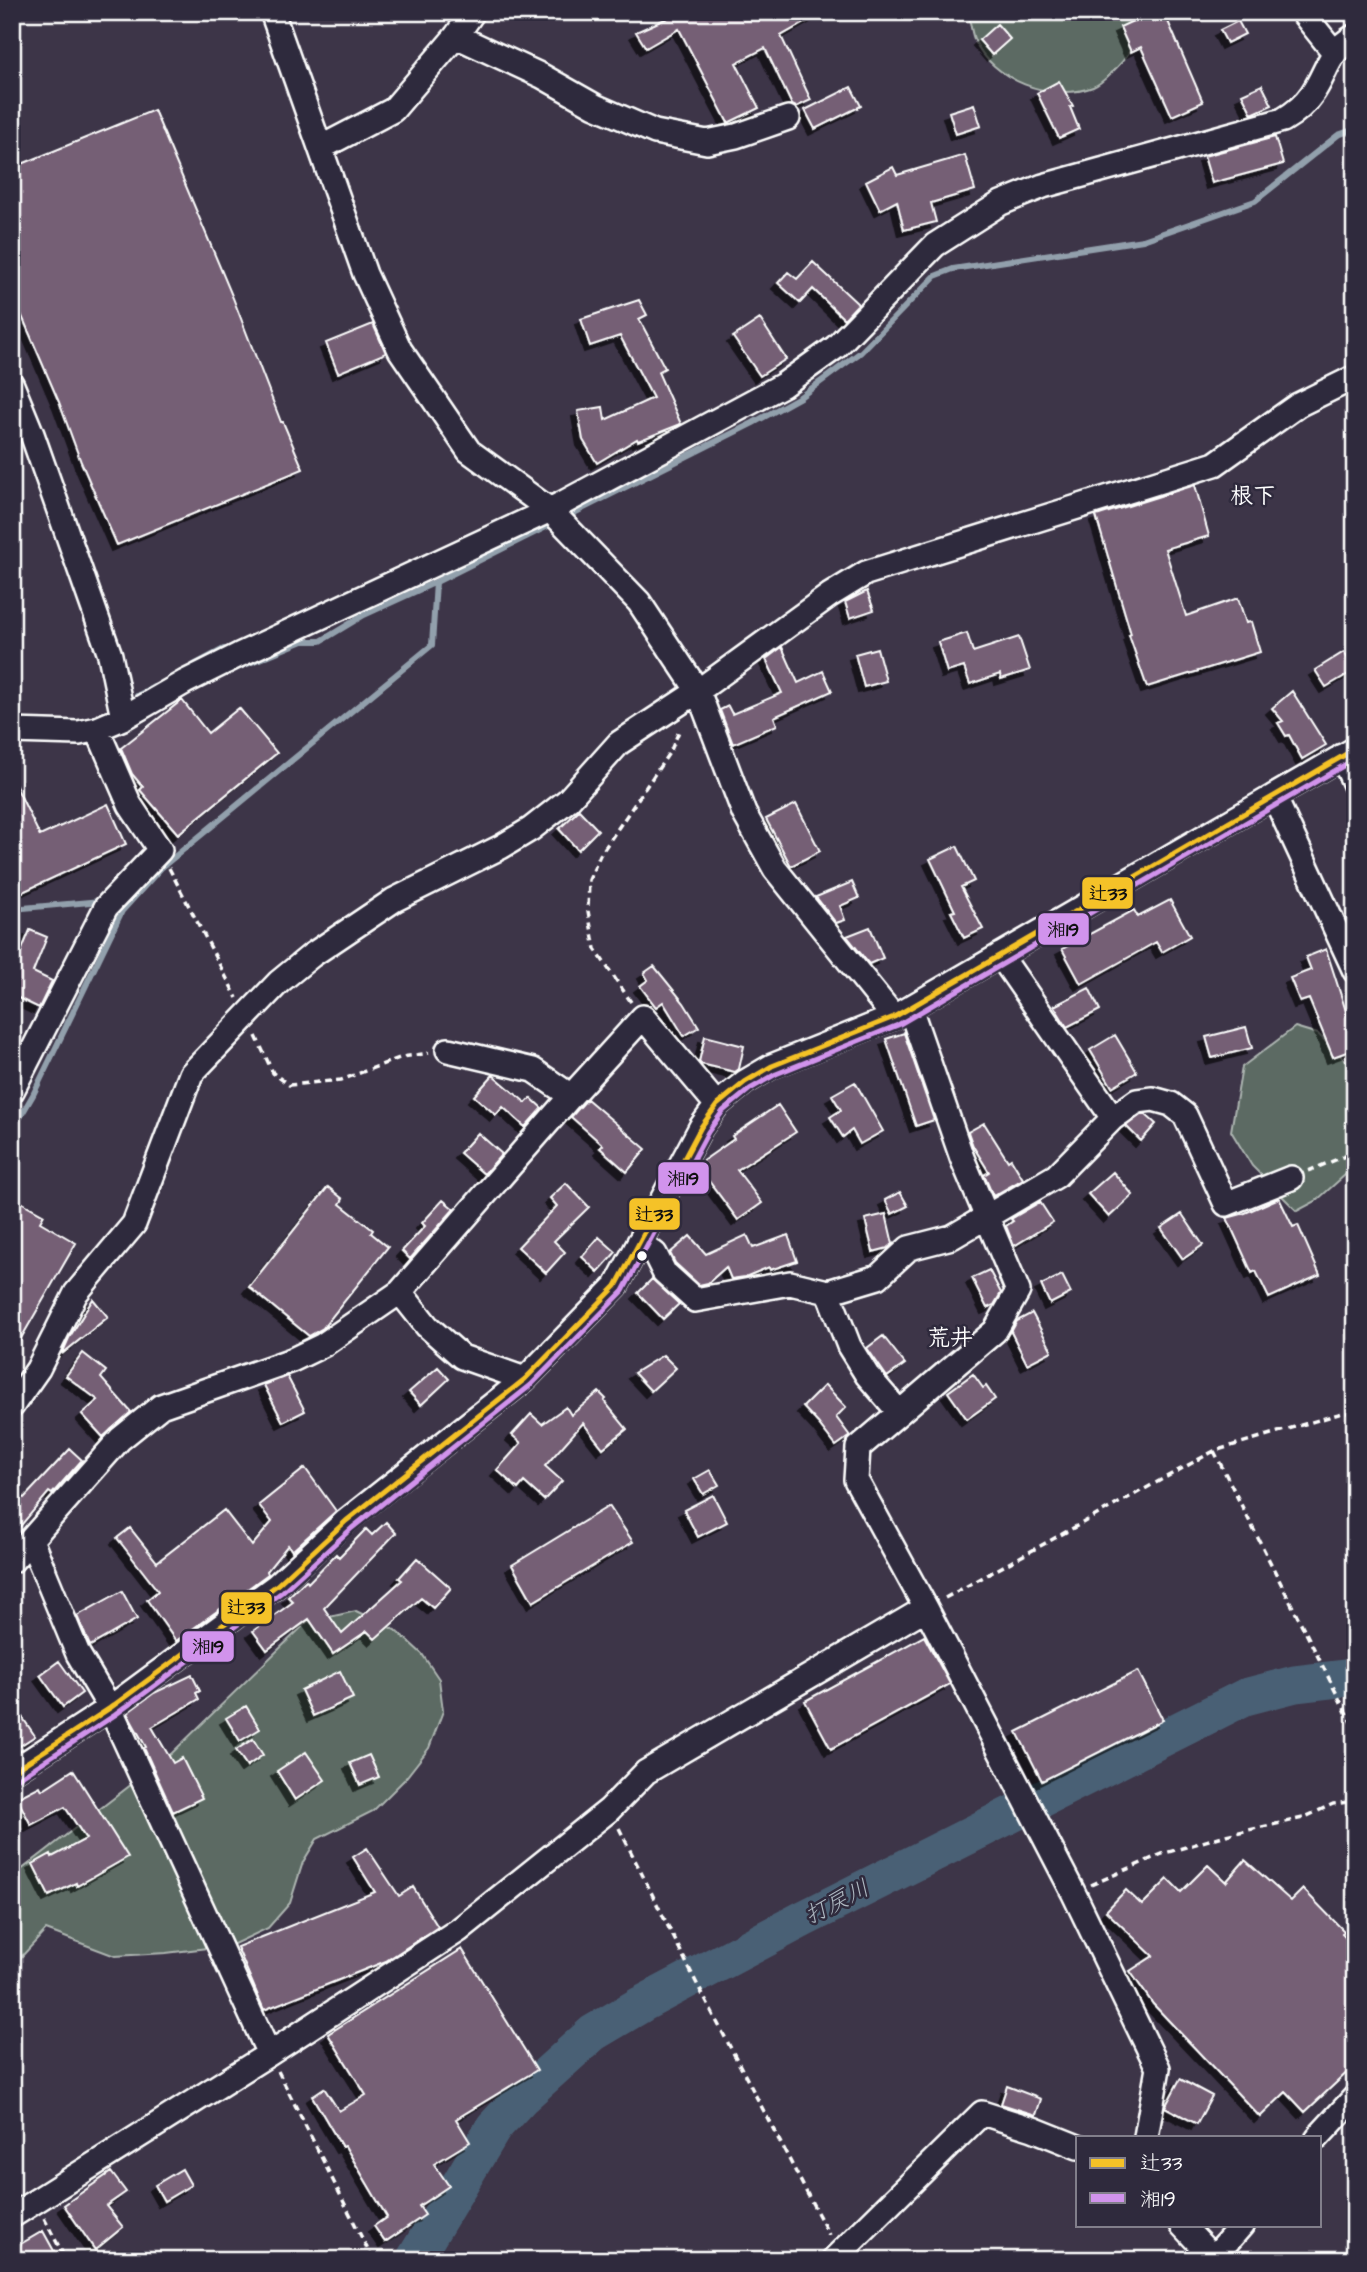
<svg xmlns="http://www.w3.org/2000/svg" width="1367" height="2272" font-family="'Architects Daughter','Klee One',sans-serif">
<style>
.green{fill:#5b6b63;stroke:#adb5b1;stroke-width:2}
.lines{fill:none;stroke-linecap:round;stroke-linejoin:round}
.stream{stroke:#92a0ac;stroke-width:6}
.river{stroke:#4a6175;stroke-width:37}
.building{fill:#755f75;stroke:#fff;stroke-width:2;filter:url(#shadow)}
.minor-casing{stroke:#fff;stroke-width:28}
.path{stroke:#fff;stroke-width:3.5;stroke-dasharray:7 5;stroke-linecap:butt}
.minor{stroke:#2f2a3d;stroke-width:23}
.bus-1-casing{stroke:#2f2a3d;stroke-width:10}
.bus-2-casing{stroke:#2f2a3d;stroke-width:10}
.bus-1{stroke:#f5c228;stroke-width:5}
.bus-2{stroke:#d193ec;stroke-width:5}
.bus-dot{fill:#fff;stroke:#2f2a3d;stroke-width:2.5}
.labels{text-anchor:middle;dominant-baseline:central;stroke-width:5;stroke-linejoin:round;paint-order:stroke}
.neighbourhood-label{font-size:23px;font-weight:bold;fill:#fff;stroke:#2f2a3d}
.water-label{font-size:23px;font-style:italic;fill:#aeb8c1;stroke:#2f2a3d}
.line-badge{stroke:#2f2a3d;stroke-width:2.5}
.pale-badge-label{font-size:19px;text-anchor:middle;font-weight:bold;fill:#111}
</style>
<defs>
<filter id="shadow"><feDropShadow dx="-6" dy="6" stdDeviation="0" flood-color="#0009"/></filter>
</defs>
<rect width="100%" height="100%" fill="#3d3548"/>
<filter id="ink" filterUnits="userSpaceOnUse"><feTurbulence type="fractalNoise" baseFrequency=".0143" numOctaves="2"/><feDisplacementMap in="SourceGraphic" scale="14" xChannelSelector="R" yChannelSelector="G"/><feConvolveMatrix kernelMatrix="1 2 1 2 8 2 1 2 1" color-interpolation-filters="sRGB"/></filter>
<g filter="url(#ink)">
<path class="green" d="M 968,12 L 1139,12 C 1136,25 1135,43 1128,54 C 1123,62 1102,84 1093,87 C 1051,103 992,80 974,39 C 971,31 970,20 968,12 Z
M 1295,1027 L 1318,1034 L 1355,1070 L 1355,1166 L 1316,1201 L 1297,1211 L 1252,1166 L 1231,1131 L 1242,1067 Z
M 356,1611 L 397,1631 L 422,1654 L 439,1679 L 443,1711 L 429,1748 L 404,1780 L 373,1811 L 317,1839 L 303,1862 L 290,1903 L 268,1928 L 232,1945 L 166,1953 L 115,1956 L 46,1930 L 12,1967 L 12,1877 L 172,1753 L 307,1622 Z"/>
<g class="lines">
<path class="stream" d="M 564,518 L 753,423 L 800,397 L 861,352 L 935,276 L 953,269 L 1143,240 L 1255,201 L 1338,135 L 1355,129
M 194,665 L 224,649 L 229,654
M 239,665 L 240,667 L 303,641 L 321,641 L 364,615 L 436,582 L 554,523
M 137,696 L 154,687
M 12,909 L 101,901
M 12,1131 L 33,1095 L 122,911 L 161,868 L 432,645 L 436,582"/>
<path class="river" d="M 414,2260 L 494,2127 L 522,2097 L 593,2033 L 642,2004 L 803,1919 L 1245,1697 L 1295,1684 L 1355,1677"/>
</g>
<path class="building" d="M 681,12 L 823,12 L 781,36 L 811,100 L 796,107 L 792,105 L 765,48 L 736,63 L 759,108 L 728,123 L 679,29 L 646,48 L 636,32 Z
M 1152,12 L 1164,12 L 1203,102 L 1172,116 L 1141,47 L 1131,52 L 1120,27 Z
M 1238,21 L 1245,34 L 1227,43 L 1220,30 Z
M 997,24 L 1010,39 L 992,55 L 979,40 Z
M 1059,81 L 1073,106 L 1070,107 L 1079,129 L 1059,138 L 1037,93 Z
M 1262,85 L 1272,105 L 1252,114 L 1242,94 Z
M 851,87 L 861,106 L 815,129 L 805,110 Z
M 974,104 L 981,126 L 956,134 L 949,112 Z
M 154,110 L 233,298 L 281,422 L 283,422 L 303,469 L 117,545 L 81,462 L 59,402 L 12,293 L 12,168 Z
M 1275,137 L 1283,164 L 1212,183 L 1204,156 Z
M 965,155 L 975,190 L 931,203 L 936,222 L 904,230 L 897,201 L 880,210 L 866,181 L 893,167 L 897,175 Z
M 813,262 L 858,304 L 844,319 L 813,289 L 800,303 L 778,283 L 788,272 L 797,279 Z
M 639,300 L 647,315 L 639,319 L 665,368 L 658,372 L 681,424 L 638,441 L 637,439 L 597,463 L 583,440 L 578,411 L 603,407 L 605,420 L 653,398 L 620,336 L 590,346 L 581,319 Z
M 760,319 L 786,359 L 760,376 L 733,337 Z
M 373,324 L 386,353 L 338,373 L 326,343 Z
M 1195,485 L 1209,536 L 1165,549 L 1186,616 L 1238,598 L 1246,623 L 1251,622 L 1260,652 L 1147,687 L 1129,635 L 1131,634 L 1096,516 Z
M 867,591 L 874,610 L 850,618 L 845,602 Z
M 967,633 L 973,652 L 1019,637 L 1030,670 L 1001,679 L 1000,674 L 970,684 L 964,667 L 947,672 L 938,642 Z
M 782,647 L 798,683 L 823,671 L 832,691 L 774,717 L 777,725 L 733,744 L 720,710 L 728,706 L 732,714 L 782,693 L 766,659 Z
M 877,648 L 886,681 L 864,687 L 855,654 Z
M 1344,652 L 1355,670 L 1326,687 L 1315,670 Z
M 1292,691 L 1326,745 L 1302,759 L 1289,735 L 1286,736 L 1278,723 L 1283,721 L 1272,708 Z
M 182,700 L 208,733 L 239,708 L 277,753 L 178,834 L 140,790 L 143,787 L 132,774 L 121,748 Z
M 12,778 L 40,836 L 108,804 L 126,844 L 12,897 Z
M 796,804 L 820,851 L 791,866 L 766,819 Z
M 579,810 L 598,830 L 578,850 L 559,829 Z
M 957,846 L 974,881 L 961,887 L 983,929 L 964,938 L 951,912 L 955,911 L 930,859 Z
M 852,882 L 859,898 L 840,906 L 845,920 L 836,923 L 816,897 Z
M 1170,900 L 1190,936 L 1162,952 L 1156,942 L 1081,984 L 1062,949 L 1134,910 L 1138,917 Z
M 870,927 L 883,958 L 869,964 L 847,936 Z
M 30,930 L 47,937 L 33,972 L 52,981 L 39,1008 L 12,995 L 12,962 L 16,964 Z
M 1326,949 L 1355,1039 L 1355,1049 L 1333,1057 L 1309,999 L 1300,1002 L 1290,978 L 1311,970 L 1306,957 Z
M 654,966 L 684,1003 L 699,1027 L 684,1036 L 663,1002 L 656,1007 L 640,986 L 648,980 L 644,973 Z
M 1089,988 L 1100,1010 L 1067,1027 L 1054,1006 Z
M 1246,1027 L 1252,1048 L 1212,1058 L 1206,1037 Z
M 904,1033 L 934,1120 L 916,1126 L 886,1039 Z
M 1115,1035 L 1137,1072 L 1112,1087 L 1090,1050 Z
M 705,1036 L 744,1046 L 739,1069 L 735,1072 L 701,1064 L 699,1062 Z
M 493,1075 L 526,1103 L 531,1098 L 542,1108 L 525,1127 L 503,1107 L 496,1115 L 474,1096 Z
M 855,1082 L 883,1131 L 860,1144 L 852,1130 L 843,1137 L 830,1117 L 841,1110 L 832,1095 Z
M 587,1099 L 646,1149 L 627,1172 L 600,1148 L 603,1145 L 571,1117 Z
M 778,1105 L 796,1132 L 737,1170 L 762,1203 L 738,1220 L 697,1165 L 734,1139 L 732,1136 Z
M 1142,1114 L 1145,1114 L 1156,1124 L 1141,1141 L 1126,1126 Z
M 984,1123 L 1008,1161 L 1011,1159 L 1023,1179 L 993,1196 L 984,1175 L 989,1172 L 973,1146 L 968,1132 Z
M 478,1133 L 502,1154 L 484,1174 L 460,1153 Z
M 1113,1172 L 1133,1195 L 1109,1217 L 1088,1194 Z
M 566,1183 L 589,1207 L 554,1241 L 565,1252 L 546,1273 L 518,1247 L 557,1206 L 550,1198 Z
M 328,1187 L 343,1199 L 340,1204 L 373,1230 L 371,1233 L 388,1247 L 323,1328 L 309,1336 L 249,1287 Z
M 900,1192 L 908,1206 L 892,1214 L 885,1200 Z
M 12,1197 L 44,1215 L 40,1222 L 76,1243 L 12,1354 Z
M 1279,1198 L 1293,1227 L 1298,1225 L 1320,1275 L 1269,1298 L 1256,1271 L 1252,1273 L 1227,1218 L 1245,1213 Z
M 443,1200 L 454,1209 L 410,1259 L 402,1251 L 425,1226 L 422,1223 Z
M 1040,1202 L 1053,1222 L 1014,1246 L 1006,1226 L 1013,1221 L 1011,1219 Z
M 886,1214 L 893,1244 L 888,1248 L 873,1252 L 865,1219 Z
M 1182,1214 L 1203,1245 L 1183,1259 L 1161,1228 Z
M 747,1235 L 753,1248 L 788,1235 L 797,1261 L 770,1270 L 769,1267 L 745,1277 L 731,1279 L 726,1267 L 708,1283 L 699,1285 L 675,1263 L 670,1253 L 690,1236 L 706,1254 Z
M 599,1237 L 616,1252 L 598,1272 L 582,1257 Z
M 989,1270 L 1001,1293 L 994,1305 L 987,1308 L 972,1278 Z
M 1062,1275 L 1071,1293 L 1050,1304 L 1041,1285 Z
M 652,1279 L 679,1304 L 663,1319 L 638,1293 Z
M 93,1299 L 108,1317 L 62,1354 L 69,1338 Z
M 1032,1313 L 1052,1351 L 1027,1364 L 1011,1332 L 1017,1321 Z
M 883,1336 L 905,1364 L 887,1377 L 867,1348 Z
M 83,1353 L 106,1371 L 101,1378 L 131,1412 L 103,1437 L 82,1414 L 98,1400 L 66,1376 Z
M 663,1355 L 676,1368 L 651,1391 L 634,1373 Z
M 438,1367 L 449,1379 L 421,1405 L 409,1392 Z
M 973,1374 L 983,1388 L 986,1386 L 995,1399 L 967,1419 L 948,1392 Z
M 287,1376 L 305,1411 L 283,1422 L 264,1385 Z
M 825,1385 L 846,1407 L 836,1417 L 850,1436 L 836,1446 L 818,1423 L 803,1407 Z
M 599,1392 L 606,1399 L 604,1401 L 627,1429 L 603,1448 L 583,1423 L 545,1466 L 562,1481 L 544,1500 L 524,1482 L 518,1489 L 497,1470 L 521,1443 L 512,1435 L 531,1414 L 542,1424 L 566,1407 L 571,1415 Z
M 70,1449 L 82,1460 L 52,1494 L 49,1492 L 12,1536 L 12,1491 L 24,1498 Z
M 305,1468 L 336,1511 L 292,1551 L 288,1545 L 267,1571 L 268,1574 L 176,1641 L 147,1600 L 158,1591 L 117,1538 L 130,1528 L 157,1562 L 224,1510 L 252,1546 L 272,1522 L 259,1505 Z
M 710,1470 L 719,1485 L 703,1494 L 694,1479 Z
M 713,1495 L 727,1522 L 698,1537 L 684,1510 Z
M 609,1506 L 633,1542 L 533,1602 L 512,1565 Z
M 386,1522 L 396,1533 L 324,1608 L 342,1634 L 402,1580 L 399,1578 L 417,1558 L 451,1588 L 433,1608 L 421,1598 L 375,1639 L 367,1631 L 333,1654 L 309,1619 L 267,1650 L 253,1631 L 293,1602 L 288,1597 L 306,1580 L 308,1583 L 336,1554 L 339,1557 L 366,1529 L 372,1535 Z
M 122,1591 L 137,1619 L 90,1646 L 77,1616 Z
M 924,1636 L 950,1684 L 831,1749 L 805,1701 Z
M 59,1661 L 82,1693 L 63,1707 L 40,1675 Z
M 340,1671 L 353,1698 L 313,1716 L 301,1690 Z
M 1138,1671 L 1163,1720 L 1042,1781 L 1017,1732 Z
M 192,1675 L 200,1691 L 196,1693 L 199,1699 L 152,1727 L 173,1763 L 182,1758 L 202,1798 L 173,1812 L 144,1748 L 146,1747 L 127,1713 L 154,1693 Z
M 12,1702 L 35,1736 L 12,1751 Z
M 246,1706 L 260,1729 L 240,1741 L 226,1718 Z
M 253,1739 L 263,1755 L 247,1766 L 236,1750 Z
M 306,1752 L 325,1780 L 295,1800 L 277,1771 Z
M 369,1755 L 379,1777 L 360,1785 L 350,1763 Z
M 73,1770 L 128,1857 L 77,1886 L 76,1883 L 49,1896 L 33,1864 L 51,1854 L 52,1857 L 86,1839 L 65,1807 L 31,1825 L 17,1798 L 40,1786 L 42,1790 Z
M 367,1848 L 399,1896 L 413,1887 L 438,1927 L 386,1961 L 264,2010 L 237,1947 L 375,1892 L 353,1857 Z
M 1245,1860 L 1291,1901 L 1303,1889 L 1344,1931 L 1342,1934 L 1355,1948 L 1355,2065 L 1305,2112 L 1286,2092 L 1260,2117 L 1153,2004 L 1130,1971 L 1153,1956 L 1106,1911 L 1126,1890 L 1142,1905 L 1168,1879 L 1181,1892 L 1208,1865 L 1226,1882 Z
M 462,1949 L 537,2070 L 456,2119 L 470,2142 L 434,2164 L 449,2186 L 419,2206 L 425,2215 L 385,2242 L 374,2226 L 387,2217 L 345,2146 L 342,2147 L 312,2096 L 324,2088 L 339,2111 L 366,2095 L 328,2034 Z
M 1180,2079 L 1212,2096 L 1197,2124 L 1165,2107 Z
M 1007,2086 L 1041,2099 L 1036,2115 L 1001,2104 Z
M 182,2169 L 191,2185 L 164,2201 L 155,2185 Z
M 111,2172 L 126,2192 L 106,2206 L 123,2227 L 95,2250 L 64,2205 Z
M 43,2231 L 59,2260 L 12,2260 L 12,2249 Z"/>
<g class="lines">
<defs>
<path id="minor" d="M 272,12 L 365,274 L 400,350 L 469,451 L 550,510 L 639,602 L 698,691 L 744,813 L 775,869 L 894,1017
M 1302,12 L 1334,52
M 456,36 L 542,76 L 595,106 L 655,132 L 707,142 L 736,136 L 788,118
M 322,147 L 393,110 L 456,36 L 473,12
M 12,385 L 32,434 L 110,655 L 123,718
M 12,731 L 79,733 L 97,729 L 123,718 L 185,682 L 239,655 L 550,510 L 783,385 L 836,347 L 935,245 L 1001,203 L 1043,186 L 1283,120 C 1295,113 1304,106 1312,94 C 1328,71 1327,52 1355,36
M 1342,756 L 1355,785
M 1274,796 L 1355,971
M 1000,955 L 1113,1118
M 910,1008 L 962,1158 L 1018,1291 L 995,1331 L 858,1448 L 856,1480 L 926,1608 L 1073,1892 L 1158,2068 L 1146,2137
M 448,1050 L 533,1070 L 571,1096
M 12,1091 L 106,907 L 160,850 L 130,805 L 97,729
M 639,1242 L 655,1254 L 664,1272 L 695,1300 L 790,1283 L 828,1292 L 849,1346 L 867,1375 L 899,1412
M 400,1292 L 427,1326 L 462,1357 L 525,1379
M 828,1292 L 878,1277 L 909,1248 L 952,1237 L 1056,1176 L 1113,1118 L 1137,1101 L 1153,1099 L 1171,1104 L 1185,1115 L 1226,1204 L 1291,1178
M 12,1406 L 38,1369 L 76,1293 L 134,1224 L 191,1074 L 279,982 L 312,955 L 394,900 L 501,847 L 531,829 L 568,800 L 619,743 L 698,691 L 830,595 L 866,573 L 1215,464 L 1298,405 L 1355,377
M 31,1540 L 78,1654 L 110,1708 L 269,2054
M 12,1561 L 120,1439 L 161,1406 L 292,1360 L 323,1345 L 400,1292 L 571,1096 L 643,1017 L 717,1105
M 12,1772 L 110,1708 L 277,1585 L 346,1521 L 525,1379 L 616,1286 L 701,1127 L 717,1105 L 745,1082 L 772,1066 L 894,1017 L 1355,749
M 1318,2137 L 1355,2097
M 12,2216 L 269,2054 L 459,1930 L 609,1810 L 646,1772 L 926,1608
M 1182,2225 L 1215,2260
M 1213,2258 L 1242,2225
M 833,2260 L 982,2113 L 1033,2129 L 1078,2147"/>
</defs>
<use href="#minor" class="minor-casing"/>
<path class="path" d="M 169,868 L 237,998
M 631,1002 L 595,949 L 588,911 L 589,880 L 600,855 L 671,750 L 680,729
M 256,1036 L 273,1073 L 289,1085 L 341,1080 L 402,1057 L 429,1053
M 1308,1171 L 1355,1152
M 1214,1451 L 1355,1730
M 945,1598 L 1214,1451 L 1342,1413 L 1355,1413
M 619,1828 L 696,1982 L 829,2235
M 1091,1885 L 1162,1854 L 1226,1835 L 1303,1818 L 1333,1804 L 1355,1801
M 278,2071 L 373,2260
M 44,2218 L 66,2260"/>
<use href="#minor" class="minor"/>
<defs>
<path id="bus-1" d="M 12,1772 L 110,1708 L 277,1585 L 346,1521 L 525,1379 L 616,1286 L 701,1127 L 717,1105 L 745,1082 L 772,1066 L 894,1017 L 1355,749"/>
<path id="bus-2" d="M 17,1779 L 115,1715 L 282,1592 L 352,1528 L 531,1385 L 623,1291 L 708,1132 L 723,1111 L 750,1089 L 776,1074 L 898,1025 L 1355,759"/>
</defs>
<use href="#bus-1" class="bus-1-casing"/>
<use href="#bus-2" class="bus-2-casing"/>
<use href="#bus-1" class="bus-1"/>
<use href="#bus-2" class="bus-2"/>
</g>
</g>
<circle class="bus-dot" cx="642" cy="1256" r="6"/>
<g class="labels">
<g class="neighbourhood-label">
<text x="1253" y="496">根下</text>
<text x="950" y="1338">荒井</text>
</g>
<g class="water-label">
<text transform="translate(837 1902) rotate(-27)">打戻川</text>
</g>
</g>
<g class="line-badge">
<rect x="1081" y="876" width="53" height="34" rx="7" fill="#f5c228"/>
<rect x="1037" y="912" width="53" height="34" rx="7" fill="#d193ec"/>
<rect x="657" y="1161" width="53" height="34" rx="7" fill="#d193ec"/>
<rect x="628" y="1197" width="53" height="34" rx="7" fill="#f5c228"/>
<rect x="220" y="1591" width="53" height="34" rx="7" fill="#f5c228"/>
<rect x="181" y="1630" width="54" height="33" rx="7" fill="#d193ec"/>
</g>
<g class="pale-badge-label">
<text x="1108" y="900">辻33</text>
<text x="1063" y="936">湘19</text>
<text x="683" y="1185">湘19</text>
<text x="654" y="1221">辻33</text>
<text x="246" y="1614">辻33</text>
<text x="208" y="1653">湘19</text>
</g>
<rect width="1367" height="2272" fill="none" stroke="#2f2a3d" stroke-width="42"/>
<rect x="21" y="21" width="1325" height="2230" fill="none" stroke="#fff" stroke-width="2.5" filter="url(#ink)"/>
<rect x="1076" y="2136" width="245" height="91" fill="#2f2a3d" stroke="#827f8b" stroke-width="2"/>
<rect x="1090" y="2158" width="35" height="10" fill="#f5c228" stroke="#827f8b" stroke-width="2"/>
<text x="1140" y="2170" font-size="21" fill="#ffffff">辻33</text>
<rect x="1090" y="2193" width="35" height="10" fill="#d193ec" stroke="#827f8b" stroke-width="2"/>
<text x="1140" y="2206" font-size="21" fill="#ffffff">湘19</text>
</svg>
